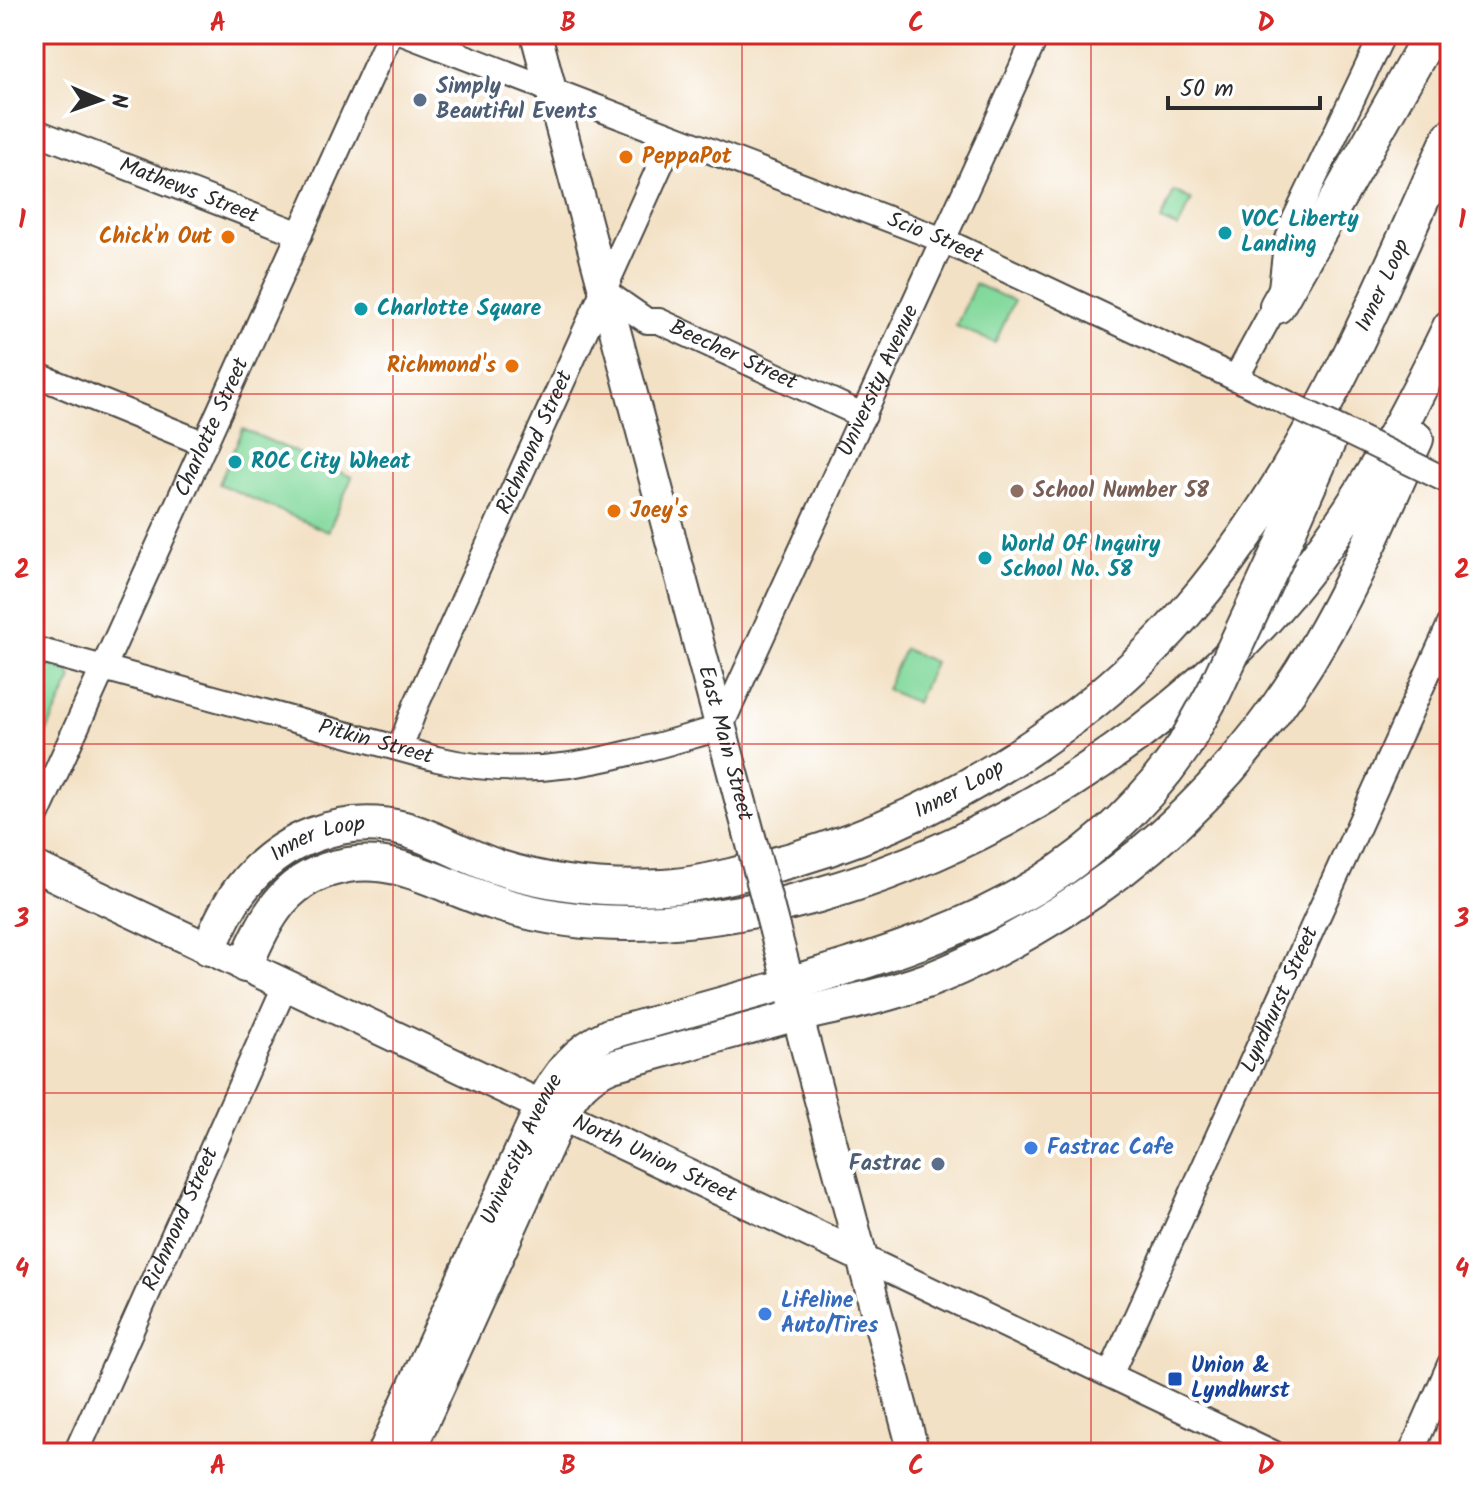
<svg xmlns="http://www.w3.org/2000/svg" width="1484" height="1487" font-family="Kalam,sans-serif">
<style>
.green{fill:#83d99c;stroke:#578264;stroke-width:2}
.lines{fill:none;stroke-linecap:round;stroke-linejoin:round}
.minor-casing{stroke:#494642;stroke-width:28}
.major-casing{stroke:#494642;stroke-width:34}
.highway-casing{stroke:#494642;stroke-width:38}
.minor{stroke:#fff;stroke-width:24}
.major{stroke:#fff;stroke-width:30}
.highway{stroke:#fff;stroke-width:34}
.minor-bridge-casing{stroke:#494642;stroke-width:28;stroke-linecap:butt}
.major-bridge-casing{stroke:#494642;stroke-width:34;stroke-linecap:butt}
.highway-bridge-casing{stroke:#494642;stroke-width:38;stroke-linecap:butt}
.minor-bridge{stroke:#fff;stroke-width:24}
.major-bridge{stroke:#fff;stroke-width:30}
.highway-bridge{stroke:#fff;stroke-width:34}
.grid{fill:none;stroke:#d62828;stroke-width:2;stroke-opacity:0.55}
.service-dot{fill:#5c6f8a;stroke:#fff;stroke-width:3}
.food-dot{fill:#e8710a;stroke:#fff;stroke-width:3}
.culture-dot{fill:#0f9aa8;stroke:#fff;stroke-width:3}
.education-dot{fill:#8d6e63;stroke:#fff;stroke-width:3}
.shop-dot{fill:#3f7fe0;stroke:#fff;stroke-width:3}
.transit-dot{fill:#1a4fb4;stroke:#fff;stroke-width:3}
.labels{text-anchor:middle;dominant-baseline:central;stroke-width:8;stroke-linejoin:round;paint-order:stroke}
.service-label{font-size:22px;font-weight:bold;fill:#4e5e75;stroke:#fff;text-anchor:start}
.food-label{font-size:22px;font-weight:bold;fill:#c56008;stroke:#fff;text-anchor:start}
.street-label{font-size:22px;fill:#2b2b2b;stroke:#fff}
.culture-label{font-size:22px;font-weight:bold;fill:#0d838f;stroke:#fff;text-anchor:start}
.education-label{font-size:22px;font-weight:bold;fill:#785e54;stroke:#fff;text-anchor:start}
.shop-label{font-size:22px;font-weight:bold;fill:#366cbe;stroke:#fff;text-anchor:start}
.transit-label{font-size:22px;font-weight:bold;fill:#164399;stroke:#fff;text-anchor:start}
.neatline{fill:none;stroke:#d62828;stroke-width:3}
.grid-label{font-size:26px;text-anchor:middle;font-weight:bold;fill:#d62828}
</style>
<rect width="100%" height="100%" fill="#fff"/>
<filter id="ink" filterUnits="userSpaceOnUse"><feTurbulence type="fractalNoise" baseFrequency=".0125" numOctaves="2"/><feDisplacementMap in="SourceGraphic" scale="16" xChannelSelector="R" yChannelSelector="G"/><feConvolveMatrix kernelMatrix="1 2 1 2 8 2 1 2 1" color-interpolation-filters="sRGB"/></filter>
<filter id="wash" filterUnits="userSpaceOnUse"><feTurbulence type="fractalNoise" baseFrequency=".006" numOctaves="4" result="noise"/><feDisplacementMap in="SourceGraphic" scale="32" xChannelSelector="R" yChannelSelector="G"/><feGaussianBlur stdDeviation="1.8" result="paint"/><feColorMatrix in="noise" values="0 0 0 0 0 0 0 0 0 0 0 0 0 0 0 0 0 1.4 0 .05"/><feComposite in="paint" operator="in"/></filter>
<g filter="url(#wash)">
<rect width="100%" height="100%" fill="#f3e1c5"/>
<path class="green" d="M 1174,191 L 1192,200 L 1178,228 L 1161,220 Z
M 975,284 L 1014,301 L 995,343 L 956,326 Z
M 243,429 L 352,477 L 328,532 L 219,484 Z
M 904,649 L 934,662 L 916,703 L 886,689 Z
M 34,662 L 52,664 L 69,672 L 72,678 L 34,759 Z"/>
</g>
<g filter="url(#ink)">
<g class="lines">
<defs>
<g id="minor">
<path id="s1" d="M 405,34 L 943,240 L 1248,384"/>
<path id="s2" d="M 34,131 L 300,234"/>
<path id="s3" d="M 604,291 L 647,321 L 659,321 L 864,416"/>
<path d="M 34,374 L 205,444"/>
<path d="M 1236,378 L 1280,297 L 1286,245 L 1294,221 L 1383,34"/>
<path id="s4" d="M 34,649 L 437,759 C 542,784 620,756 720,728 L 1037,34"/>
<path id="s5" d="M 400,748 L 416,705 L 673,137"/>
<path id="s6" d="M 34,821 L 390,34"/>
<path d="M 862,1257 L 1273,1453"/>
<path id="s7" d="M 1110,1375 L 1450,624"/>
<path id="s8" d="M 76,1453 L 286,984"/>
<path d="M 1411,1453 L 1450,1364"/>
</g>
<g id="major">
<path id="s9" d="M 536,34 L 753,848"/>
<path id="s10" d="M 34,866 L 862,1257"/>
<path d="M 775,931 L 914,1453"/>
<path id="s11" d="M 383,1453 L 541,1105 C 556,1073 576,1049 609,1034 L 788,984"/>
<path d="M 409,1453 L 562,1115 C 574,1092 587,1076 612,1066 L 797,1015"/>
</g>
<g id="highway">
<path d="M 1277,306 L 1431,34"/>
<path d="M 1281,548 L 1328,442"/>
<path id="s12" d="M 209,948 C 218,928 227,907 241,889 C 278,840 343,813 404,829 C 436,838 465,856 497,867 C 550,884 607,890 663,887 C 696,885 729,877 762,868 C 871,841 971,792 1063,725 C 1263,581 1352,354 1450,137"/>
<path d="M 245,965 C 268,914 286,875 348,865 C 399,856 446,888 493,902 C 536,916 582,923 628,923 C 877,922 1150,768 1303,575 C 1364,499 1408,414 1450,327"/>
<path d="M 788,984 C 949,938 1085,890 1184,746"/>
<path d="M 797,1015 C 840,1005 884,996 926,981 C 961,968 996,950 1029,931 C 1156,859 1255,758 1326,630 C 1361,568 1387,503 1416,439"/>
</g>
</defs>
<use href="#minor" class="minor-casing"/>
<use href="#major" class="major-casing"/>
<use href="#highway" class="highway-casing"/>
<use href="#minor" class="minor"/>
<use href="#major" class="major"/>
<use href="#highway" class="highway"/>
<defs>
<path id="minor-bridge" d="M 1248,384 L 1450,482"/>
<path id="major-bridge" d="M 753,848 L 775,931"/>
<path id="highway-bridge" d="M 1184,746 L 1214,692 L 1281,548"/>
</defs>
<use href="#minor-bridge" class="minor-bridge-casing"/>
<use href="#major-bridge" class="major-bridge-casing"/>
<use href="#highway-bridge" class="highway-bridge-casing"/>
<use href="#minor-bridge" class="minor-bridge"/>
<use href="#major-bridge" class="major-bridge"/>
<use href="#highway-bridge" class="highway-bridge"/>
</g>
</g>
<path class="grid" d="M 393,34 L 393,1453M 742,34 L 742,1453M 1091,34 L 1091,1453M 34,394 L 1450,394M 34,744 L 1450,744M 34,1093 L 1450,1093"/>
<g class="service-dot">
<circle cx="420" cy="100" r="8"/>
<circle cx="938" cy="1164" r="8"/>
</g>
<g class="food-dot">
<circle cx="626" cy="157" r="8"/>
<circle cx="228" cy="237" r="8"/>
<circle cx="512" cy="366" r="8"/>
<circle cx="614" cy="511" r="8"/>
</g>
<g class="culture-dot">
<circle cx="1225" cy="233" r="8"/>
<circle cx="361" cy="309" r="8"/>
<circle cx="235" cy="462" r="8"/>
<circle cx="985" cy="558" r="8"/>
</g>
<circle class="education-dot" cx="1017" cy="491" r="8"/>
<g class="shop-dot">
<circle cx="1031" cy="1148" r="8"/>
<circle cx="765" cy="1314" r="8"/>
</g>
<rect class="transit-dot" x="1167" y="1371" width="16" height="16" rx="4"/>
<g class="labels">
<g class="service-label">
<text x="436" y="87">Simply<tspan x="436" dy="25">Beautiful Events</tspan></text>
<text x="922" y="1164" text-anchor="end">Fastrac</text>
</g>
<g class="food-label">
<text x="642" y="157">PeppaPot</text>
<text x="212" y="237" text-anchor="end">Chick'n Out</text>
<text x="496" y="366" text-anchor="end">Richmond's</text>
<text x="630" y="511">Joey's</text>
</g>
<g class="street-label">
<text stroke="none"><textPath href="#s2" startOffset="166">Mathews Street</textPath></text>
<text stroke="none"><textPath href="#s1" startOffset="568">Scio Street</textPath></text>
<text stroke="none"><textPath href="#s12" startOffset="1506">Inner Loop</textPath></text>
<text stroke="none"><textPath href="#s3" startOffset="146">Beecher Street</textPath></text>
<text stroke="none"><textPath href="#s4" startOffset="1088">University Avenue</textPath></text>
<text stroke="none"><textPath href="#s6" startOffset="432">Charlotte Street</textPath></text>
<text stroke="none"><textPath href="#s5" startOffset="334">Richmond Street</textPath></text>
<text stroke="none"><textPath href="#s4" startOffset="354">Pitkin Street</textPath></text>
<text stroke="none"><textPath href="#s9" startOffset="734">East Main Street</textPath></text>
<text stroke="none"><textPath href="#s12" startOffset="834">Inner Loop</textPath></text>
<text stroke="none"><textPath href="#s12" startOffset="162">Inner Loop</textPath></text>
<text stroke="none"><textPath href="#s7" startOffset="412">Lyndhurst Street</textPath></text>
<text stroke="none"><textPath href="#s11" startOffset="334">University Avenue</textPath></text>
<text stroke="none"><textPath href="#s10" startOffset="686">North Union Street</textPath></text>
<text stroke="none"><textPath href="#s8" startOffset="256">Richmond Street</textPath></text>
</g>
<g class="culture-label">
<text x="1241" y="220">VOC Liberty<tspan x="1241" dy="25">Landing</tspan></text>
<text x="377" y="309">Charlotte Square</text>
<text x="251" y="462">ROC City Wheat</text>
<text x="1001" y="545">World Of Inquiry<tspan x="1001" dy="25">School No. 58</tspan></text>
</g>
<g class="education-label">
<text x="1033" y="491">School Number 58</text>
</g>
<g class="shop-label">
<text x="1047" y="1148">Fastrac Cafe</text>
<text x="781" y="1301">Lifeline<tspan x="781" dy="25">Auto/Tires</tspan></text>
</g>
<g class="transit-label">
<text x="1191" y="1366">Union &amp;<tspan x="1191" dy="25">Lyndhurst</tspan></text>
</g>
</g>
<rect width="1484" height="1487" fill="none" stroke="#fff" stroke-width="88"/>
<g transform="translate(100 100) rotate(92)" stroke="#ffffff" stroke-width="6" paint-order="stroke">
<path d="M0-6L14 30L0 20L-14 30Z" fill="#2b2b2b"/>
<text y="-12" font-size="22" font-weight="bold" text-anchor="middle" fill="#2b2b2b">N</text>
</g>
<path d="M1168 96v12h152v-12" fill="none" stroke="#2b2b2b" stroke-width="4"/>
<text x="1180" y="96" font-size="24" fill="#2b2b2b" stroke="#ffffff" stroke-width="6" paint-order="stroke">50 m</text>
<rect x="44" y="44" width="1396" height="1399" class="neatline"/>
<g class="grid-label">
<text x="218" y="31">A</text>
<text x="568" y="31">B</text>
<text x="916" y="31">C</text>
<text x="1266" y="31">D</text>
<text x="22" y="228">1</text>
<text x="1462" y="228">1</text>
<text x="22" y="578">2</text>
<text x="1462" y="578">2</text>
<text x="22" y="927">3</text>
<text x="1462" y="927">3</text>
<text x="22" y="1277">4</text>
<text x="1462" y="1277">4</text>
<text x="218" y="1474">A</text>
<text x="568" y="1474">B</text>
<text x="916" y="1474">C</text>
<text x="1266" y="1474">D</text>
</g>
</svg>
